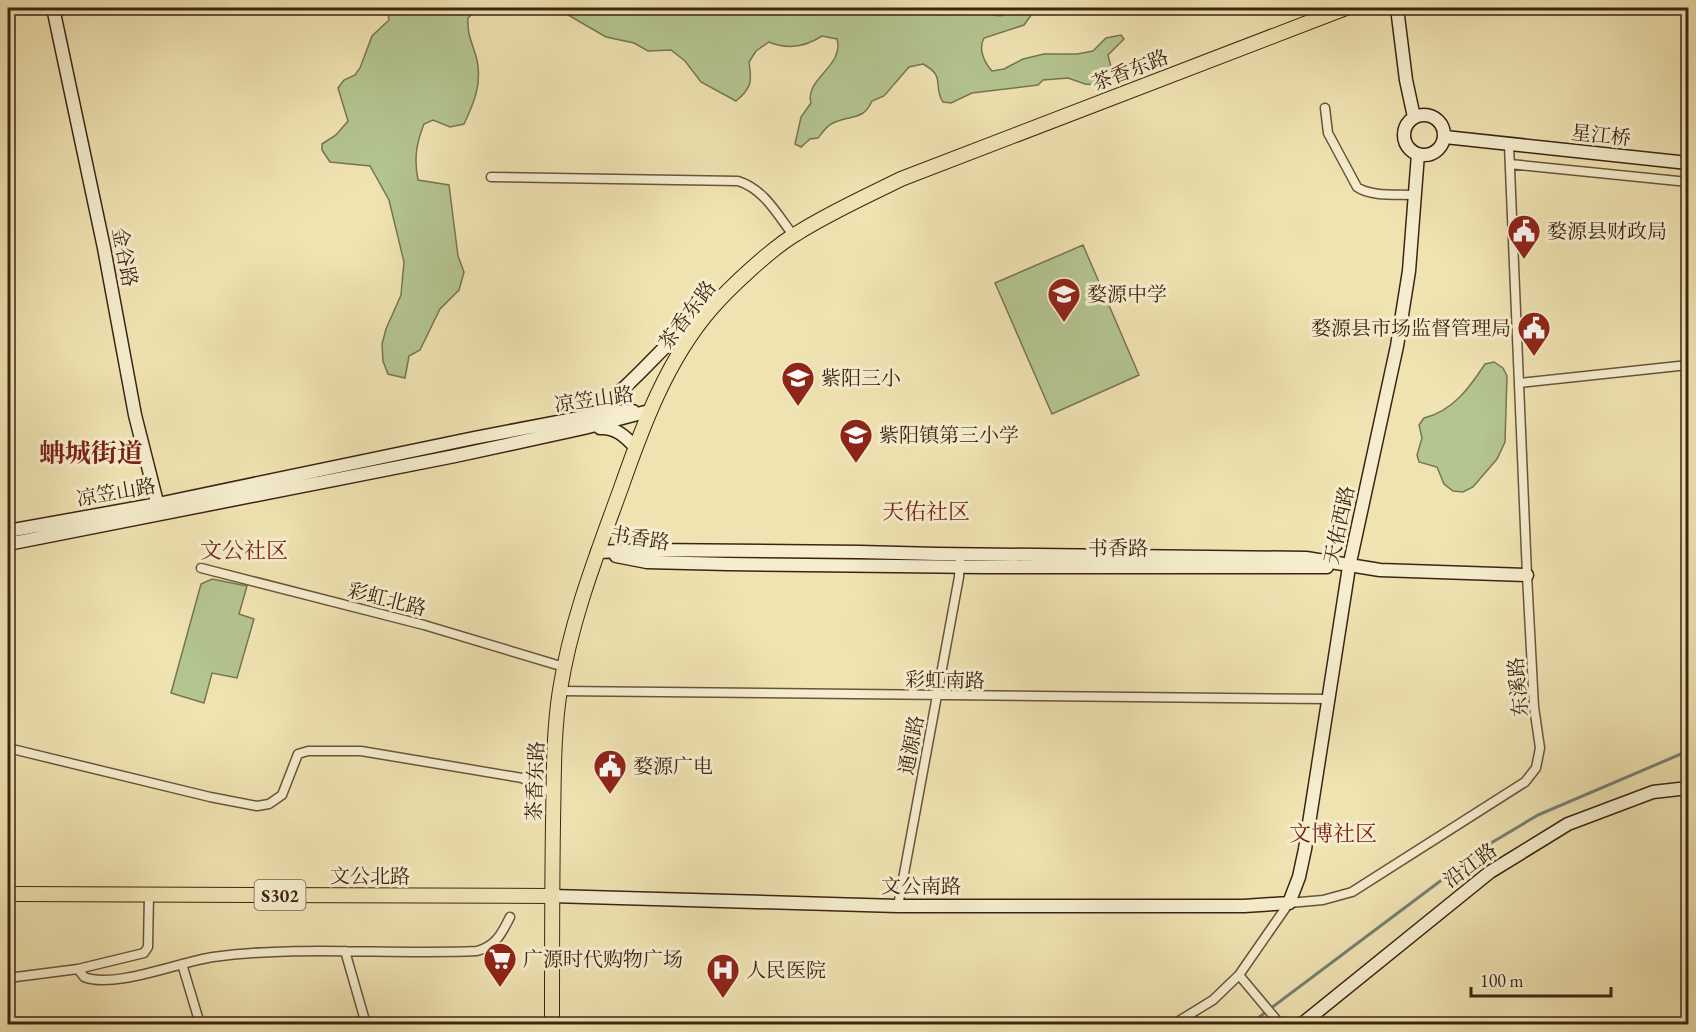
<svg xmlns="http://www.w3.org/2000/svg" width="1696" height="1032" font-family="'EB Garamond','Noto Serif SC',serif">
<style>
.green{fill:#b4c590;stroke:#787452;stroke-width:1.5}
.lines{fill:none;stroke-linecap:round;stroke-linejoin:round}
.stream{stroke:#768074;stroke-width:3}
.street-casing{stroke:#69543b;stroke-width:11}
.secondary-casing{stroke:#3c2413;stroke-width:15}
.primary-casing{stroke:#3c2413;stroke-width:16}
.street{stroke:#f5edcd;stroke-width:8}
.secondary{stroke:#f5edcd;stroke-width:12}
.primary{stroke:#f0e3b2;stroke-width:14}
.labels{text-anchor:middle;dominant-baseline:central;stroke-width:6;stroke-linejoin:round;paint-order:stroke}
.shield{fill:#f5edcd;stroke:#74604b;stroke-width:1.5}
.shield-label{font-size:18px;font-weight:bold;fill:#3c2413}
.street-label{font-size:20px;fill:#3c2413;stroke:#f5edcd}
.poi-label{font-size:20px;fill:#3c2413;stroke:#f5edcd;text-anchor:start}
.quarter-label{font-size:22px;fill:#7a1f14;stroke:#f5edcd}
.district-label{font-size:26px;font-weight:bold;fill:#7a1f14;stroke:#f5edcd}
</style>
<rect width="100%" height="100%" fill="#f0e3b2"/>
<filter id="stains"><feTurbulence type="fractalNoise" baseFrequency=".00333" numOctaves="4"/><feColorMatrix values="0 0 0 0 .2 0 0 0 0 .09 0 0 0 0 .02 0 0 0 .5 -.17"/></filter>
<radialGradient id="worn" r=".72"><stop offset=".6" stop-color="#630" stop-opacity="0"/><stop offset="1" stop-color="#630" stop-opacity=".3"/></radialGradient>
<path class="green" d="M 387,8 L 479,8 L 468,18 C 467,37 473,43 477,60 C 482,84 474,103 464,124 L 450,127 L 433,120 L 424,124 C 416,144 414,159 418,180 L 449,185 L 458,256 L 464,272 L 459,290 L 440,309 L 420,350 L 409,356 L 405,378 L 388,374 L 383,361 L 382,344 L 386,329 L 401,295 L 404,262 L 389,200 L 370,166 L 330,162 L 322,150 L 322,144 L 336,135 L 348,121 L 338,88 L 344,80 L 355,75 L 360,68 L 372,36 L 389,20 Z
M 556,8 L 980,8 C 1009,26 1004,7 1028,8 L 1032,14 L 1024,25 L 984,38 C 978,49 984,62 992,71 L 1004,69 L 1023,59 L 1044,54 L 1077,54 L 1093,51 L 1106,38 L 1121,35 L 1124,39 L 1108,55 L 1111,67 L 1109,79 L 1096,85 L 1085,84 L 1068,78 L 1043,80 L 1038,85 L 972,93 L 951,103 L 943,102 C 932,86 947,77 923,64 L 909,67 L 884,96 L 872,101 C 863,122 849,114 831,124 C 826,127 822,133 818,138 L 810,139 L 801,147 L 795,144 L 801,117 L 811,103 C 804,79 845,66 837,39 L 822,36 C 805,47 788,50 769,42 L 756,51 L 749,62 C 752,81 752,88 736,101 L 701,82 L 685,61 L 671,50 L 648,51 L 634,43 L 606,37 Z
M 1083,245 L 1139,375 L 1052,414 L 995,283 Z
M 1494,362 L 1503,368 L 1507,376 L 1505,442 L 1497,459 L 1473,487 L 1463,492 L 1453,491 L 1444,484 L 1437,467 L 1419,462 L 1417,455 L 1422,438 L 1419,425 L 1424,418 C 1453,411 1470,387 1485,364 Z
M 212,579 L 247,586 L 239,614 L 254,619 L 237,678 L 212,673 L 204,703 L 171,693 L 201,584 Z"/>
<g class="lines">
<path class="stream" d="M 1250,1024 L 1491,843 L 1538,815 L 1688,751"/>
<defs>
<path id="street" d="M 1325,108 L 1328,133 L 1357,187 C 1371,197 1397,194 1415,195
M 1510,164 L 1688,182
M 491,177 L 738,181 C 764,189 777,214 793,235
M 1519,383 L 1688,365
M 201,568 L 424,625 L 564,667
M 560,691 L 1330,699
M 8,748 L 210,797 L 257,806 L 269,804 L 282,795 L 298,754 L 308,751 L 361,751 L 522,778 L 539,789 L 554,792
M 898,906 L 959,577 L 960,555
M 345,951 L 366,1024
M 182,964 L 200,1024
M 78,969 L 84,977 C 115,989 179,962 213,957 C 301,945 389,955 477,951 C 496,946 502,933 510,917
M 1239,975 L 1280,1024
M 8,978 L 78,969 L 144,953 L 148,947 L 149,894
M 1174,1024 L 1213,1000 L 1239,975 L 1289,903 L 1323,900 L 1352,892 L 1525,782 L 1536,768 L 1540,748 L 1534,707 L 1527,575 L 1509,145"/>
<path id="secondary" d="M 53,8 L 104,248 L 135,415 L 159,510
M 1397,8 L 1406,80 L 1414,117
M1404 135a20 20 0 1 1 40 0a20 20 0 1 1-40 0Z
M 1445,137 L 1688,163
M 591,413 C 634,387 662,343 703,314
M 600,428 C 615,427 625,436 635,447
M 8,531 L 158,504 L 474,438 L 610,412 L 633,411
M 8,544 L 455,456 L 584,428 L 649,411
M 597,552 L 647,550 L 860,552 L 937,554 L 1306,558 L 1380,570 L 1527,575
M 616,556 L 647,562 L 728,564 L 984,567 L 1327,567
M 552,896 L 898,906 L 1244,906 L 1289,903 L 1299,877 L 1305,849 L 1349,567 L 1397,346 L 1409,271 L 1418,154
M 1302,1024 L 1490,872 L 1568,824 L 1653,792 L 1688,788"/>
<path id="primary" d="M 8,894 L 552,896
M 552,1024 C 552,957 552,890 553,823 C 554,779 553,734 560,690 C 571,620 597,554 621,488 C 643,425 667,360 711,309 C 730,287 772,248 796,234 C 829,213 865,197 901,179 L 1346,8"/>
</defs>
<use href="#street" class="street-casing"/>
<use href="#secondary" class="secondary-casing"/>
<use href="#primary" class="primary-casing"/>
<use href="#street" class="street"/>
<use href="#secondary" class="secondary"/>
<use href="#primary" class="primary"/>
</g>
<defs>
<symbol id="civic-pin" viewBox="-11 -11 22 30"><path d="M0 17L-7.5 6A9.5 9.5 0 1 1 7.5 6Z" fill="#8f2418" stroke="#f5edcd"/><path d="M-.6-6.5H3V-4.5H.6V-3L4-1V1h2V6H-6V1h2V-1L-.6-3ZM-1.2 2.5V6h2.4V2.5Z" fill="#fff"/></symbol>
<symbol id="school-pin" viewBox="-11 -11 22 30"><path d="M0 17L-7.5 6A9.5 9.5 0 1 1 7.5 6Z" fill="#8f2418" stroke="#f5edcd"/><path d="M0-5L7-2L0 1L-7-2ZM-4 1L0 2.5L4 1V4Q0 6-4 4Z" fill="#fff"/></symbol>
<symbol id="supermarket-pin" viewBox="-11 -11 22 30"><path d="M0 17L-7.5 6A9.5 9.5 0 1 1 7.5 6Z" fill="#8f2418" stroke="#f5edcd"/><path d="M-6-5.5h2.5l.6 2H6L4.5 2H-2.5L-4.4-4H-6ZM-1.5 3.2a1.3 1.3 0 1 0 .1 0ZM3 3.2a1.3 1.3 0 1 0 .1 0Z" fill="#fff"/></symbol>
<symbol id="hospital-pin" viewBox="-11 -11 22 30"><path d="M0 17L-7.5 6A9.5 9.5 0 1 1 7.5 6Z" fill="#8f2418" stroke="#f5edcd"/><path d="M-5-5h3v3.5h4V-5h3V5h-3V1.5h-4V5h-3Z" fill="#fff"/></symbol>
</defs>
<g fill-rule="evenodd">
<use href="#civic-pin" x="1505" y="212" width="38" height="52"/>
<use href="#school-pin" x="1045" y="275" width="38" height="52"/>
<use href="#civic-pin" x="1515" y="309" width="38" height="52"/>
<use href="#school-pin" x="779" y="359" width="38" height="52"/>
<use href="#school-pin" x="837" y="416" width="38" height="52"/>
<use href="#civic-pin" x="591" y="747" width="38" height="52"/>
<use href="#supermarket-pin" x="481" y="940" width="38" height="52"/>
<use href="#hospital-pin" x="704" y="951" width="38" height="52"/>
</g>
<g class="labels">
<rect class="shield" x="254.5" y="880" width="51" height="30" rx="4.5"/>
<g class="shield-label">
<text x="280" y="895">S302</text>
</g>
<g class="street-label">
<text transform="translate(1130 70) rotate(-21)">茶香东路</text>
<text transform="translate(1601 135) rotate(6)">星江桥</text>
<text transform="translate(125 257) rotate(79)">金谷路</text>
<text transform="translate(687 315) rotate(-53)">茶香东路</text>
<text transform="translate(594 399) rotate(-8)">凉笠山路</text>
<text transform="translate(116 492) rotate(-10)">凉笠山路</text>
<text transform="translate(1339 525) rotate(-78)">天佑西路</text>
<text transform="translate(640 538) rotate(9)">书香路</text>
<text x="1118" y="548">书香路</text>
<text transform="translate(387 599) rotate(14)">彩虹北路</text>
<text transform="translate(945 680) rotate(1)">彩虹南路</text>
<text transform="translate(1518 687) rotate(-95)">东溪路</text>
<text transform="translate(911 745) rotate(-79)">通源路</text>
<text transform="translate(535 781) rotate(-88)">茶香东路</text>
<text transform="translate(1470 865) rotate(-36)">沿江路</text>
<text x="370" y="876">文公北路</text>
<text x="921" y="886">文公南路</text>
</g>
<g class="poi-label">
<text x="1547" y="231">婺源县财政局</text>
<text x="1087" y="294">婺源中学</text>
<text x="1511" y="328" text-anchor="end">婺源县市场监督管理局</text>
<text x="821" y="378">紫阳三小</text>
<text x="879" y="435">紫阳镇第三小学</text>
<text x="633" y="766">婺源广电</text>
<text x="523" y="959">广源时代购物广场</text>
<text x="746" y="970">人民医院</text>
</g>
<g class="quarter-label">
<text x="926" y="511">天佑社区</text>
<text x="244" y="550">文公社区</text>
<text x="1333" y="833">文博社区</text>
</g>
<g class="district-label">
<text x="91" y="453">蚺城街道</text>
</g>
</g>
<rect width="1696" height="1032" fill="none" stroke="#f0e3b2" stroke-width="30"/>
<rect x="9" y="9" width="1678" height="1014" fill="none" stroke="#3c2413" stroke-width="3"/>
<rect x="15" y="15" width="1666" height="1002" fill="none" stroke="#3c2413" stroke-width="1.5"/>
<path d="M1471 987v9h140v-9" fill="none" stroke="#3c2413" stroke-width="3"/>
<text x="1480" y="987" font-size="18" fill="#3c2413" stroke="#f5edcd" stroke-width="4.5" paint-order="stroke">100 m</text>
<rect width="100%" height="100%" filter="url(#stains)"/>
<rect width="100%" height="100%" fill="url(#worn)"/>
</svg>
